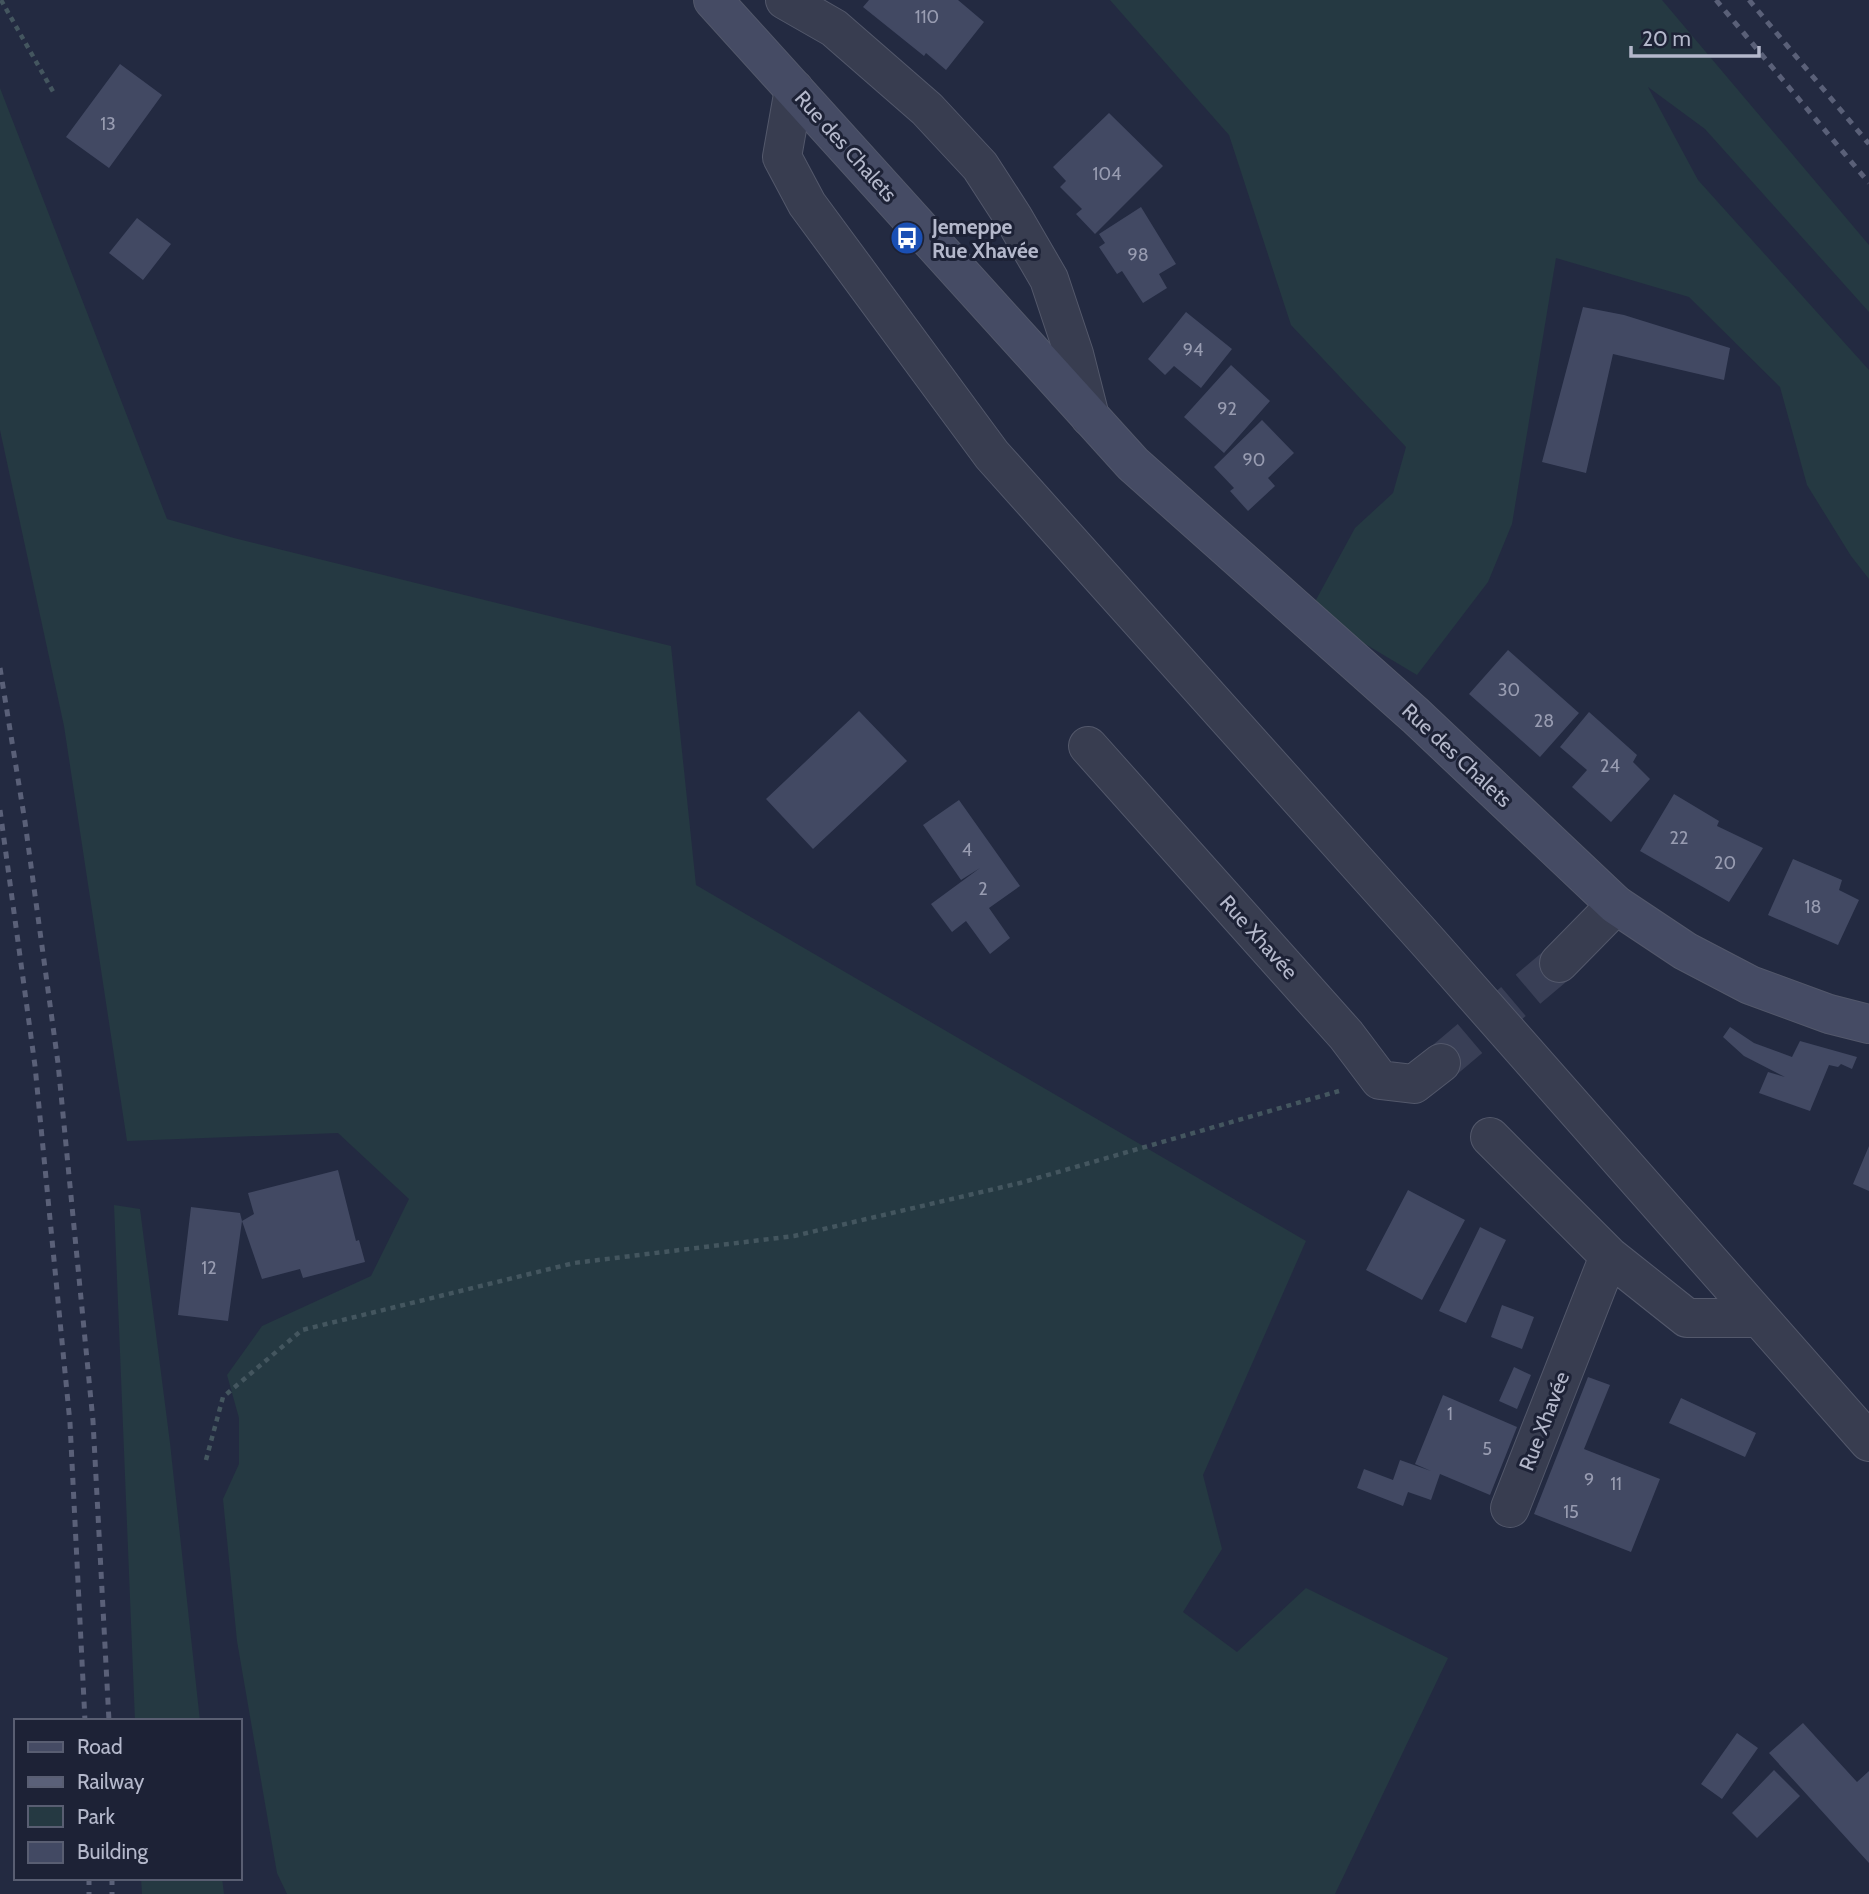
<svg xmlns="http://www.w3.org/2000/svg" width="1869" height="1894" font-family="Cabin,sans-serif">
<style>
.green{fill:#253942}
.building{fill:#424963}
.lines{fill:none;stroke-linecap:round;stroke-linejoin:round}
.street-tunnel{stroke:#393f56;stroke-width:38;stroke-dasharray:38 19;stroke-linecap:butt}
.street-casing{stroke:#53586b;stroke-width:40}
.secondary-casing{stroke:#53586b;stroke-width:40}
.path{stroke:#44565f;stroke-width:4.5;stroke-dasharray:5 5;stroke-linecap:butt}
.street{stroke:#383d50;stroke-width:38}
.secondary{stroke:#454b64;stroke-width:38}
.rail{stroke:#5a6078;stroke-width:5;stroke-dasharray:7 7;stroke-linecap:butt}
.labels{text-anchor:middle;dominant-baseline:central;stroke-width:6;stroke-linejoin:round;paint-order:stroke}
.number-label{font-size:18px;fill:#989cb1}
.street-label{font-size:21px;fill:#b4b8cb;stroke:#1d2236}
.poi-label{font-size:21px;font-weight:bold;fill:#b4b8cb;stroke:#1d2236;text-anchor:start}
</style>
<rect width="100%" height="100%" fill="#232a41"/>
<path class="green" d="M 1110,0 L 1662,0 L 1869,245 L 1869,312 L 1705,129 L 1648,87 L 1698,180 L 1869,370 L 1869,579 L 1851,556 L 1807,485 L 1780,387 L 1689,297 L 1556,258 L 1512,524 L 1488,582 L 1417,675 L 1310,611 L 1355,528 L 1393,493 L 1406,447 L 1291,325 L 1229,135 Z
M 0,88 L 167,519 L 234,538 L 671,646 L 696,885 L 1306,1241 L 1203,1475 L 1222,1549 L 1183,1612 L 1237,1652 L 1306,1588 L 1448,1658 L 1335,1894 L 287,1894 L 277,1873 L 237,1641 L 223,1499 L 239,1464 L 239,1418 L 227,1375 L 262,1326 L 371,1276 L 409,1199 L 338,1133 L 127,1141 L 64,726 L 0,430 Z
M 114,1205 L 140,1209 L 170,1443 L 200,1721 L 135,1721 Z
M 141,1878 L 222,1878 L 224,1894 L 142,1894 Z"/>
<path class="building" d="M 869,0 L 958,0 L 984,22 L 946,70 L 926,53 L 924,56 L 863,7 Z
M 120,64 L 162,95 L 109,168 L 66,137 Z
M 1109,113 L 1163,166 L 1095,234 L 1076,214 L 1082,209 L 1060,187 L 1066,181 L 1053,167 Z
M 1141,207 L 1176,264 L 1159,274 L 1167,288 L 1143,303 L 1122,271 L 1117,274 L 1099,247 L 1105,243 L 1099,234 Z
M 137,218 L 171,244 L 143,280 L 109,253 Z
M 1583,307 L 1624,315 L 1730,348 L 1724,380 L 1613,354 L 1586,473 L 1542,462 Z
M 1186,312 L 1232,349 L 1201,388 L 1174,366 L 1165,375 L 1148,359 Z
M 1231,365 L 1270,401 L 1224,453 L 1184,417 Z
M 1262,420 L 1294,453 L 1268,478 L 1275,486 L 1248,511 L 1230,491 L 1234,488 L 1214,467 Z
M 1508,650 L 1579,713 L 1540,757 L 1469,694 Z
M 859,711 L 907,761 L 813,849 L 766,799 Z
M 1589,712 L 1637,755 L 1633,762 L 1650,779 L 1611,822 L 1572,787 L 1587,770 L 1560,747 Z
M 1674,794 L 1719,821 L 1717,826 L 1763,848 L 1729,902 L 1640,851 Z
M 959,800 L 1020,886 L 989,908 L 1010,938 L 990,954 L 966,921 L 952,932 L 931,904 L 980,868 L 961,880 L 923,825 Z
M 1793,859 L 1842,880 L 1839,890 L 1859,900 L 1838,945 L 1768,915 Z
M 1730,1027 L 1754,1043 L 1792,1057 L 1800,1041 L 1857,1057 L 1852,1069 L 1841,1064 L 1838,1067 L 1829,1065 L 1810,1111 L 1759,1093 L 1768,1072 L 1785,1077 L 1744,1056 L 1723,1037 Z
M 1869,1146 L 1869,1191 L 1853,1184 Z
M 338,1170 L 356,1241 L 359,1240 L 365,1262 L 303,1278 L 300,1269 L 262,1279 L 242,1221 L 228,1321 L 178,1315 L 191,1207 L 240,1213 L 242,1221 L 254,1214 L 248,1193 Z
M 1408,1190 L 1465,1220 L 1422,1300 L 1366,1270 Z
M 1480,1227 L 1506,1240 L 1466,1323 L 1439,1311 Z
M 1502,1305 L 1534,1317 L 1522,1349 L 1491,1337 Z
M 1514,1367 L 1531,1375 L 1517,1409 L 1499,1401 Z
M 1588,1377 L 1610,1385 L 1584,1449 L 1660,1479 L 1631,1552 L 1534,1514 Z
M 1443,1395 L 1517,1427 L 1490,1495 L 1440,1474 L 1431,1500 L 1408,1492 L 1403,1506 L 1357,1488 L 1364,1469 L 1393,1480 L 1400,1460 L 1431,1471 L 1415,1464 Z
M 1681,1398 L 1756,1433 L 1745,1457 L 1669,1423 Z
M 1803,1723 L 1857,1782 L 1869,1771 L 1869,1863 L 1769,1753 Z
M 1737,1733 L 1758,1748 L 1722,1799 L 1701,1784 Z
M 1774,1770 L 1800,1796 L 1757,1838 L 1732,1813 Z"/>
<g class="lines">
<path class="street-tunnel" d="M 1441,1063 L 1559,963"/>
<defs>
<path id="street" d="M 785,0 L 834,28 L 927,109 L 980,166 L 1013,217 L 1049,279 L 1074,354 L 1090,417
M 794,89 L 782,157 L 807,204 L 992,455 L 1429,943 L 1869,1442
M 1088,746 L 1346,1035 L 1380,1080 L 1414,1084 L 1441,1063
M 1559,963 L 1616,905
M 1490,1137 L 1609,1256 L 1687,1318 L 1757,1318
M 1510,1508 L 1609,1256"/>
<path id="secondary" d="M 713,0 L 1133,464 L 1416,716 L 1616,905 L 1685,951 L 1750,985 L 1829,1014 L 1869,1024"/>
</defs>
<use href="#street" class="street-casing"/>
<use href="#secondary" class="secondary-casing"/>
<path class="path" d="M 1,0 L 55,95
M 206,1460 L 223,1397 L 302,1330 L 574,1263 L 794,1236 L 1020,1183 L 1339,1091"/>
<use href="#street" class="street"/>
<use href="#secondary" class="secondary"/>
<path class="rail" d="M 1716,0 L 1869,183
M 1749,0 L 1869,144
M 0,668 L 25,822 L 58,1063 L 93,1421 L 109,1721
M 0,810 L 35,1066 L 70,1423 L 85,1721
M 89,1878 L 89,1894
M 112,1878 L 112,1894"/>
</g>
<defs>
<symbol id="bus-disc" viewBox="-11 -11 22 22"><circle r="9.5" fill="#1a4fb4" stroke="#1d2236"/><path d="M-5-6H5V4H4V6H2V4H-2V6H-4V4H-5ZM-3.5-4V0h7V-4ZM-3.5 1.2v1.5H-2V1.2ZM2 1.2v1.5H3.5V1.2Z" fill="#fff"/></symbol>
</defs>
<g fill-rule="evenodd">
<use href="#bus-disc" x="888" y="219" width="38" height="38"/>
</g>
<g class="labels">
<g class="number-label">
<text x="927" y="17">110</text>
<text x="108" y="124">13</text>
<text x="1107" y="174">104</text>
<text x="1138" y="255">98</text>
<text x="1193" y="350">94</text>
<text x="1227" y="409">92</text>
<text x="1254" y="460">90</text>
<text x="1509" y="690">30</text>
<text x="1544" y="721">28</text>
<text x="1610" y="766">24</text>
<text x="1679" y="838">22</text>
<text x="967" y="850">4</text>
<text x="1725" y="863">20</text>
<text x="983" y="889">2</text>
<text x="1813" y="907">18</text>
<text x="209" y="1268">12</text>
<text x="1450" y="1414">1</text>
<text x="1487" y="1449">5</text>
<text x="1589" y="1480">9</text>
<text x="1616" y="1484">11</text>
<text x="1571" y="1512">15</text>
</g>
<g class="street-label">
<text transform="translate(846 146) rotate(48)">Rue des Chalets</text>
<text transform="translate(1457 755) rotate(43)">Rue des Chalets</text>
<text transform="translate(1259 937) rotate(48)">Rue Xhavée</text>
<text transform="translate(1544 1421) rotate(-69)">Rue Xhavée</text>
</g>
<g class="poi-label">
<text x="932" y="226">Jemeppe<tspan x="932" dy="24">Rue Xhavée</tspan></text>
</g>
</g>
<rect x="14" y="1719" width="228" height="161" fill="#1d2236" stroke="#595e72" stroke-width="2"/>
<rect x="28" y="1742" width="35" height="10" fill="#454b64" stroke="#595e72" stroke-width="2"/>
<text x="77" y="1754" font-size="21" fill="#b4b8cb">Road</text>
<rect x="28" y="1777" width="35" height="10" fill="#5a6078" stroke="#595e72" stroke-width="2"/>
<text x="77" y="1789" font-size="21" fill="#b4b8cb">Railway</text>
<rect x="28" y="1806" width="35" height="21" fill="#253942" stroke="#595e72" stroke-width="2"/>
<text x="77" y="1824" font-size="21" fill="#b4b8cb">Park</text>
<rect x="28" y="1842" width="35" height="21" fill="#424963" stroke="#595e72" stroke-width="2"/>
<text x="77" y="1859" font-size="21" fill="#b4b8cb">Building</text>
<path d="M1631 46v10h128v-10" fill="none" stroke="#b4b8cb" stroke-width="3.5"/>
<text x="1642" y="46" font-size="21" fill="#b4b8cb" stroke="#1d2236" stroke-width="5" paint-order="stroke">20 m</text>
</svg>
